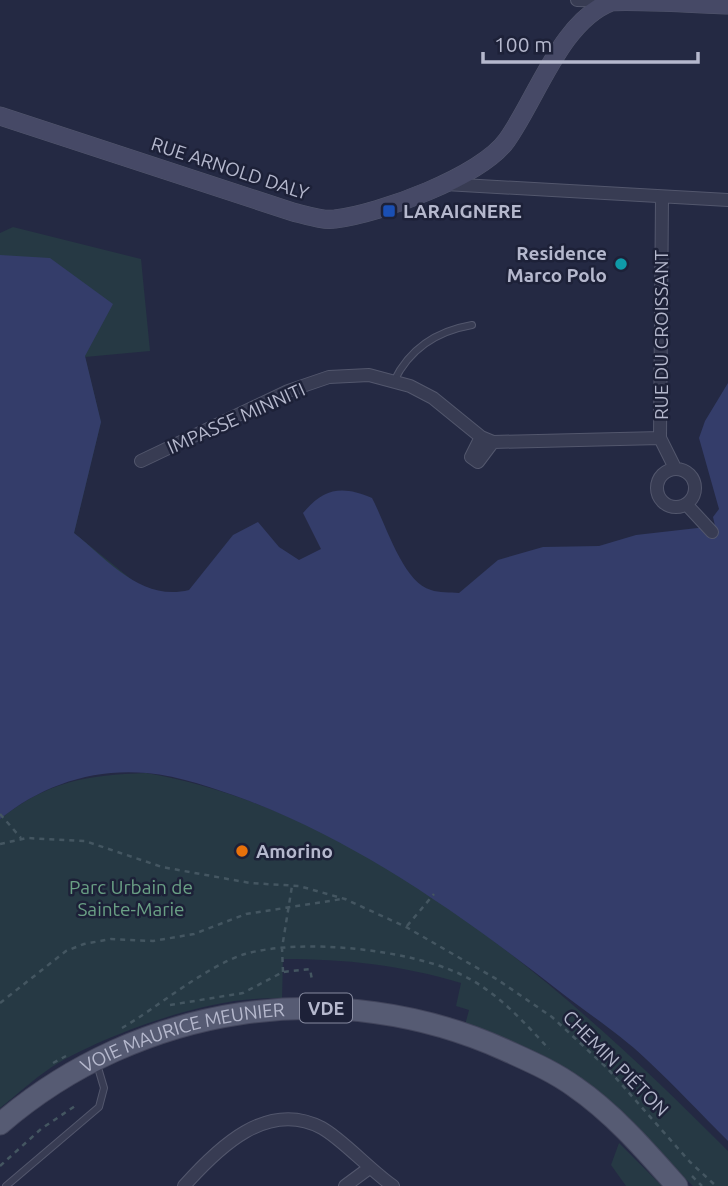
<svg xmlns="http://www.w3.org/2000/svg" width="728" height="1186" font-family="Ubuntu,sans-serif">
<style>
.green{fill:#263944}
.water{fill:#343d6a}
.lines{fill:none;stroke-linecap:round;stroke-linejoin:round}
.lane-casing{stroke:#53576d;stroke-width:8}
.street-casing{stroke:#53576d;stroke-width:14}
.secondary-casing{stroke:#53576d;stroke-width:19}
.primary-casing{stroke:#42455c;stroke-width:23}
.path{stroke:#445661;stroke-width:2.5;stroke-dasharray:5 5;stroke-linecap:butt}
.lane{stroke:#383c53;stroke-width:6}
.street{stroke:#383c53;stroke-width:12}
.secondary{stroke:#464966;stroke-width:18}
.primary{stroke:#565b73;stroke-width:21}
.transit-dot{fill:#1a4fb4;stroke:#1d2138;stroke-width:2.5}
.culture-dot{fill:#0f9aa8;stroke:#1d2138;stroke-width:2.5}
.food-dot{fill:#e8710a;stroke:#1d2138;stroke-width:2.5}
.labels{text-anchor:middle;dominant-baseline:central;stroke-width:5;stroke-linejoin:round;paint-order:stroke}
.shield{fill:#1d2138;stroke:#878ba0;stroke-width:2}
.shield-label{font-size:18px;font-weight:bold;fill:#b5b8cd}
.street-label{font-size:19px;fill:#b5b8cd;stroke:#1d2138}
.poi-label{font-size:19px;font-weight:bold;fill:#b5b8cd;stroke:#1d2138;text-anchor:start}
.park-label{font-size:19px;fill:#6aa085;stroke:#1d2138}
</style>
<rect width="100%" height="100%" fill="#242943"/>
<path class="green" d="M 13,227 L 141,259 L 150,351 L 85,357 L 101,422 L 74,533 L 142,588 L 0,692 L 0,233 Z
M 146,773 C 369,811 574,996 728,1151 L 728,1186 L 693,1186 L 606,1103 L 514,1045 L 465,1025 L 469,1010 L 456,1006 L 461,983 C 401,965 346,959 283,959 L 282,999 C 220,993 115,1031 60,1062 C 39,1074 19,1093 0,1108 L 0,819 C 48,781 87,775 146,773 Z
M 619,1143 L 662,1186 L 626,1186 L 611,1165 Z"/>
<path class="water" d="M 0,255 L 50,258 L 113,304 L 85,356 L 101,422 L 74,533 C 108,560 142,602 189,590 L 233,535 L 258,522 L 279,547 L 299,560 L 321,549 L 303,513 C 325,487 343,486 372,498 C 385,522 403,583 431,590 C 439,593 450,592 459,593 L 498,560 L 543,547 L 599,546 L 636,535 L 715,526 L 713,517 L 719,509 L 699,438 L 705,421 L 728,383 L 728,1141 C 701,1114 674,1085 646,1059 C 621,1035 590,1015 563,994 C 464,917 361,843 244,799 C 213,788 180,776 147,773 C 93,768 42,785 0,819 Z"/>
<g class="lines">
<defs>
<path id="lane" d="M 394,381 C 410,348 437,331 472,325
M 6,1186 L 99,1107 L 104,1088 L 99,1071"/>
<path id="street" d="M 577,0 L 610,1
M 445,184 L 728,200
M 662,198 L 660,438 L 675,468
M 481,437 L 471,457 L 478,462 L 493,442
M 141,461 L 288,391 L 329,377 L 369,375 L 410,386 L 433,398 L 481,437 L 493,442 L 660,438
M657 488a19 19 0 1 1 38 0a19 19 0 1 1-38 0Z
M 686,504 L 712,532
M 184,1186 C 218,1148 267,1099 322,1128 C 342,1139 371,1171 393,1186
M 345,1186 L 368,1169"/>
<path id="secondary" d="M 0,116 L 293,212 C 306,215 323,221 335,219 C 379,214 482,176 507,140 C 537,98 561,21 611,2 C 625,0 707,4 728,5"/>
<g id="primary">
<path id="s1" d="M 0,1124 C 139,1004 337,974 505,1050 C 529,1061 553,1071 575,1087 C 613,1113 646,1151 677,1186"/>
</g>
</defs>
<use href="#lane" class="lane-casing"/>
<use href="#street" class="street-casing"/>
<use href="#secondary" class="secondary-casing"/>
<use href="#primary" class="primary-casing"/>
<path class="path" d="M 0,814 L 21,838
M 0,844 L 27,838 L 85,841 L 162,867 L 250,883 L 299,886 L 345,899 L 406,927 L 498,980 L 552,1017 L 607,1068 L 690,1162 L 716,1186
M 407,926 L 434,894
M 283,972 L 282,948 L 292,886
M 0,1003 L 66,951 L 84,944 L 111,939 L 153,941 L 194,934 L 246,914 L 342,899
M 170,1005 L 243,993 L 283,972 L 310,969 L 312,980
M 122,1028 C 158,1007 206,966 245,954 C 301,938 407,949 460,974 C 495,990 523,1021 549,1049
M 53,1063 L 66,1056
M 0,1166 L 41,1129 L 78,1104
M 692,1176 L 702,1186"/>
<use href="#lane" class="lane"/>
<use href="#street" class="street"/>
<use href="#secondary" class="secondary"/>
<use href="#primary" class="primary"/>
</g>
<rect class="transit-dot" x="382" y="204" width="14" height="14" rx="3.5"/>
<circle class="culture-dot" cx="621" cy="264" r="7"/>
<circle class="food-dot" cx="242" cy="851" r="7"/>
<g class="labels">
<rect class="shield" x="300" y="993.5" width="52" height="29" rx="5"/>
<g class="shield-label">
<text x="326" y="1008">VDE</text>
</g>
<g class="street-label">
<text transform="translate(230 168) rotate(18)">RUE ARNOLD DALY</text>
<text transform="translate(661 335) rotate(-90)">RUE DU CROISSANT</text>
<text transform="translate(236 418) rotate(-24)">IMPASSE MINNITI</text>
<text stroke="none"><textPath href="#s1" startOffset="206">VOIE MAURICE MEUNIER</textPath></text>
<text transform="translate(616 1063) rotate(45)">CHEMIN PIÉTON</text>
</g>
<g class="poi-label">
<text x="403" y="211">LARAIGNERE</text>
<text x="607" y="253" text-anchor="end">Residence<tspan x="607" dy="22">Marco Polo</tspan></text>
<text x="256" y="851">Amorino</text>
</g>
<g class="park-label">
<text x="131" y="887">Parc Urbain de<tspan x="131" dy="22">Sainte-Marie</tspan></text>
</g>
</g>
<path d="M483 52v10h215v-10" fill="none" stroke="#b5b8cd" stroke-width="3.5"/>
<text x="494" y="52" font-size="21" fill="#b5b8cd" stroke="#1d2138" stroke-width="5" paint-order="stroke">100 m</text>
</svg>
